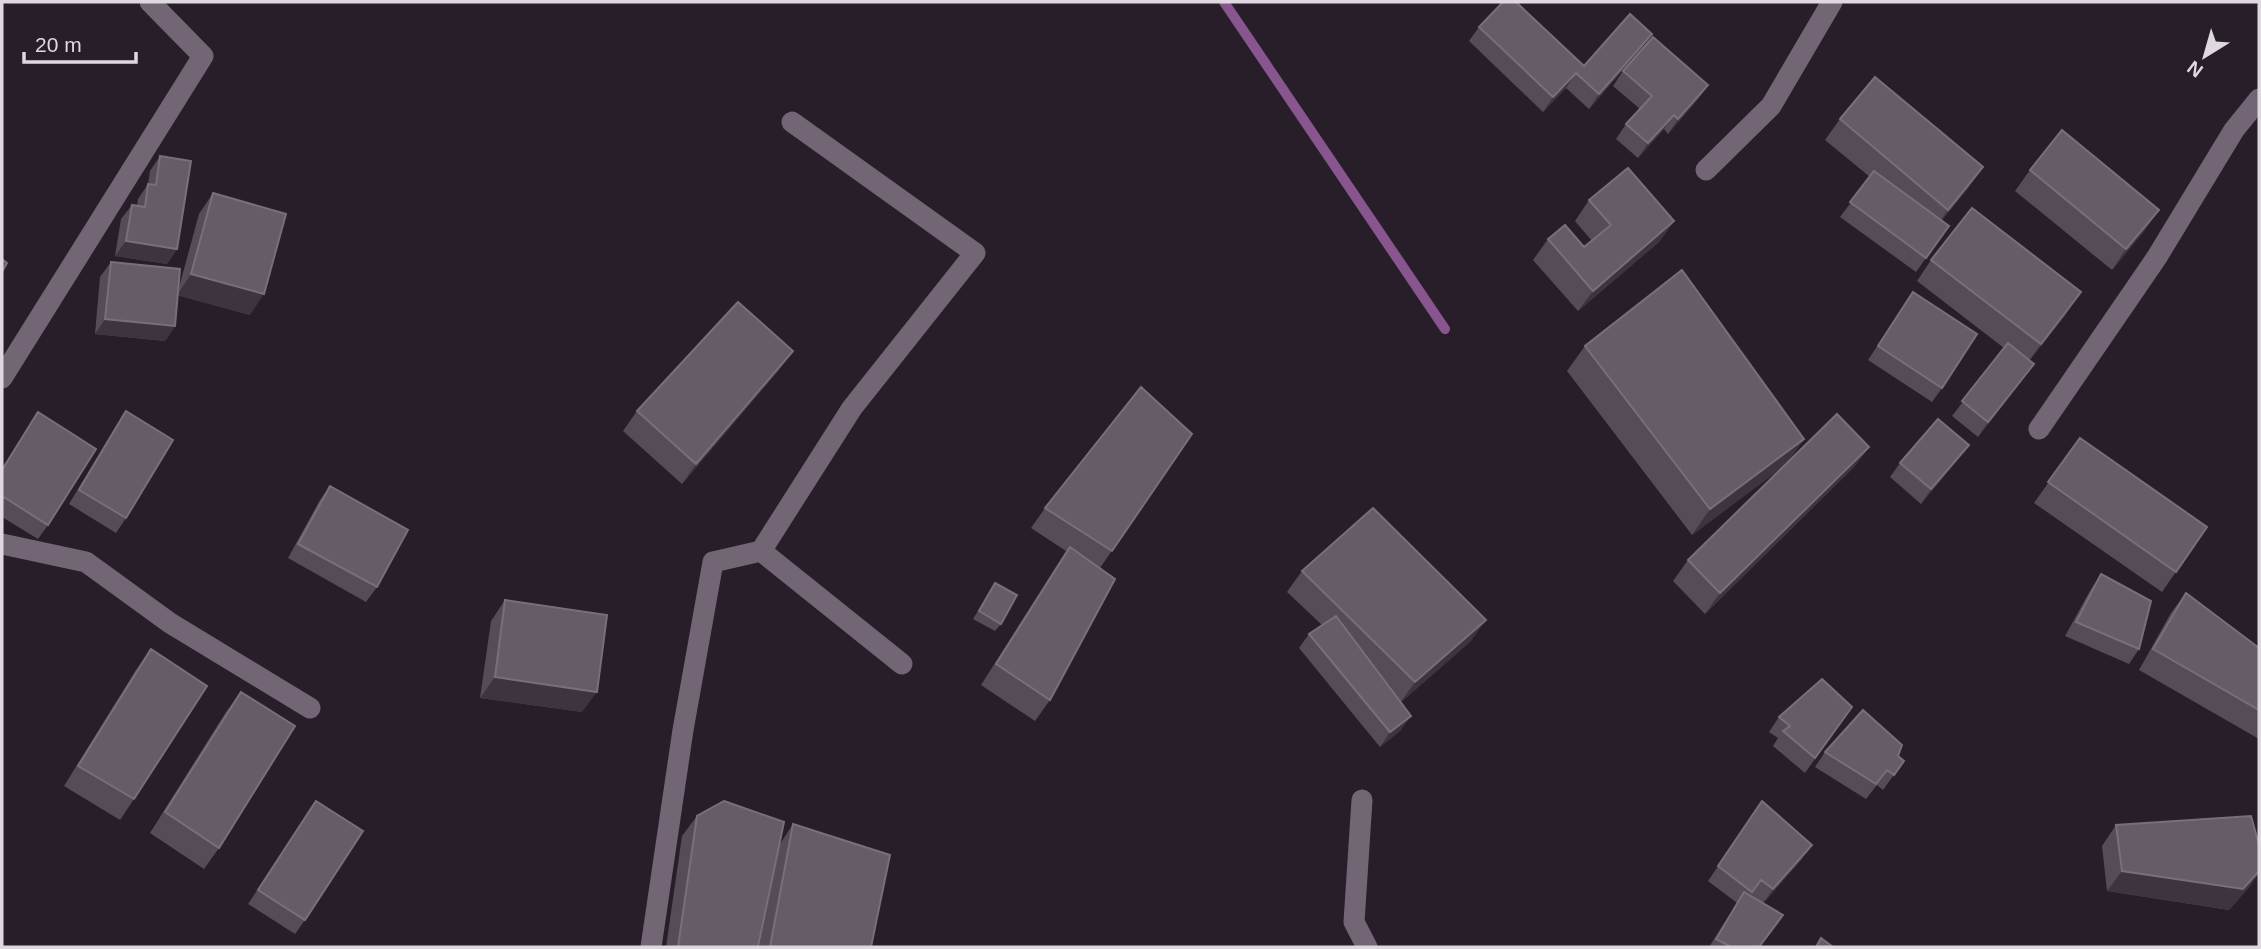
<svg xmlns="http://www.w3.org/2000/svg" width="2261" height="949" font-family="Helvetica,sans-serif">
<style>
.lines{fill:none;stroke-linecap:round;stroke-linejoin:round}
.stream{stroke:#88558f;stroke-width:10}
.street{stroke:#726674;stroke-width:21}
.wall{fill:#564c58}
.shaded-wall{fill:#3e3440}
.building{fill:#655c67;stroke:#786f7a;stroke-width:2}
</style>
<rect width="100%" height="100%" fill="#281e2a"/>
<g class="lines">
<path class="stream" d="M 1224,2 L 1445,329"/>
<path class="street" d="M 1706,170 L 1771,106 L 1832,2
M 2,378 L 203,56 L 150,2
M 2039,429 L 2157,257 L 2234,130 L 2259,99
M 2,544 L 86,562 L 170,623 L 310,708
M 761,551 L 902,664
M 1362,800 L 1354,922 L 1367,947
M 651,947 L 683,730 L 713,562 L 761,551 L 852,408 L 975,253 L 792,122"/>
</g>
<path class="wall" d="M 1479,27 L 1584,66 L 1642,48 L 1589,109 L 1566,88 L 1543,112 L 1469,41 Z
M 1623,71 L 1708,85 L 1698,99 L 1668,134 L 1664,129 L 1638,158 L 1616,139 L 1626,124 L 1640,109 L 1613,86 Z
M 1840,119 L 1969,187 L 1942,220 L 1949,226 L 1916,272 L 1840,217 L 1870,177 L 1825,140 Z
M 160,156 L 177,249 L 167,264 L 115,256 L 121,219 L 132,205 L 137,206 L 138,199 L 148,184 L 150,171 Z
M 2030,170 L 2145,230 L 2112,270 L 2015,191 Z
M 213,193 L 250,315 L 177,295 L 175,326 L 165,341 L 95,334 L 100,277 L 111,262 L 178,291 L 199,214 Z
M 1589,200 L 1674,221 L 1659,242 L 1578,311 L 1533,260 L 1548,239 L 1584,247 L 1592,241 L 1575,221 Z
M 1931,260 L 2067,313 L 2029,361 L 2034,364 L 2023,379 L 1978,437 L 1952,416 L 2004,348 L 1917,281 Z
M 1913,292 L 1942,388 L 1932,402 L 1868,360 Z
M 1585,346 L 1804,439 L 1789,460 L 1869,447 L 1854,467 L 1705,614 L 1673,581 L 1688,560 L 1780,469 L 1692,535 L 1567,371 Z
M 793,351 L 778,371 L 682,484 L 623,431 L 637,411 Z
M 126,411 L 126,518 L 116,533 L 69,504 L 116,426 Z
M 38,412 L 48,525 L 38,539 L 2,517 L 2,468 Z
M 1192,434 L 1100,568 L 1050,700 L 1035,721 L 981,685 L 1066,551 L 1031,528 L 1045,508 Z
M 2080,438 L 2207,527 L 2162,592 L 2034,503 Z
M 1969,445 L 1958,459 L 1921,504 L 1890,477 L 1900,463 Z
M 330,486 L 377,587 L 366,602 L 288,558 L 320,500 Z
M 1302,571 L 1471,641 L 1401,702 L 1401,730 L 1380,747 L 1299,648 L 1309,634 L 1322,625 L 1287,592 Z
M 2101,574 L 2139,649 L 2129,664 L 2065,636 L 2091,589 Z
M 995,583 L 1001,624 L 995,631 L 973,619 Z
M 2186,593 L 2259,648 L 2259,739 L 2139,670 L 2171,613 Z
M 505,600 L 582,712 L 480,698 L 491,621 Z
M 151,649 L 134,799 L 120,820 L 64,786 L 136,670 Z
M 241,692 L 219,848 L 204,869 L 150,833 L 226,712 Z
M 1852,707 L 1805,773 L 1773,746 L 1778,738 L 1769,732 L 1779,717 Z
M 1825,752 L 1898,756 L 1904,761 L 1883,790 L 1877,785 L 1866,799 L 1815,767 Z
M 316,801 L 305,920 L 295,934 L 248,904 Z
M 1762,801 L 1802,859 L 1763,903 L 1783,915 L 1759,947 L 1709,947 L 1737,903 L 1708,881 Z
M 697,816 L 780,844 L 793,824 L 871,947 L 759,947 L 774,872 L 758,947 L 666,947 L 682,836 Z
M 2116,825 L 2259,845 L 2259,873 L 2250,886 L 2229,910 L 2107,891 L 2102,846 Z"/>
<path class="shaded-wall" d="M 1652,34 L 1642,48 L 1589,109 L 1599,94 Z
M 1576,73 L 1566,88 L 1543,112 L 1553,97 Z
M 1708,85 L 1698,99 L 1668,134 L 1678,119 Z
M 1674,115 L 1664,129 L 1638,158 L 1648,143 Z
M 1983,167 L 1969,187 L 1934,230 L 1948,210 Z
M 2159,210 L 2145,230 L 2112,270 L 2126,249 Z
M 1674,221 L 1659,242 L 1578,311 L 1593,291 Z
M 126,241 L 177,249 L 167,264 L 115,256 Z
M 191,274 L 264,294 L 250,315 L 177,295 Z
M 2081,292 L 2067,313 L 2026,365 L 2041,344 Z
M 105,319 L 175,326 L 165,341 L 95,334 Z
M 793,351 L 778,371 L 682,484 L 696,464 Z
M 2034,364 L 2023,379 L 1978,437 L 1988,422 Z
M 1804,439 L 1786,465 L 1692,535 L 1710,509 Z
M 1969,445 L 1958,459 L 1921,504 L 1931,489 Z
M 1869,447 L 1854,467 L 1705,614 L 1720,593 Z
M 1486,620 L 1471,641 L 1400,703 L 1415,682 Z
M 495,677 L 597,692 L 582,712 L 480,698 Z
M 1411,716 L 1401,730 L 1380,747 L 1390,732 Z
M 1812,845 L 1802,859 L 1763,904 L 1773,889 Z
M 2122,871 L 2259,871 L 2259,873 L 2250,886 L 2229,910 L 2107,891 Z"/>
<path class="building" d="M 1503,2 L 1516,2 L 1584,66 L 1630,14 L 1652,34 L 1599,94 L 1576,73 L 1553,97 L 1479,27 Z
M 1653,37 L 1708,85 L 1678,119 L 1674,115 L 1648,143 L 1626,124 L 1652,96 L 1623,71 Z
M 1875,77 L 1983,167 L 1948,210 L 1840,119 Z
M 2062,130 L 2159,210 L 2126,249 L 2030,170 Z
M 160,156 L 191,161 L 177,249 L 126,241 L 132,205 L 145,207 L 148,184 L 156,185 Z
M 1628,168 L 1674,221 L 1593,291 L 1548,239 L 1565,225 L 1584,247 L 1611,225 L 1589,200 Z
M 1874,171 L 1949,226 L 1926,258 L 1850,202 Z
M 213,193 L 286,214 L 264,294 L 191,274 Z
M 1972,208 L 2081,292 L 2041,344 L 1931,260 Z
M 2,259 L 7,263 L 2,272 Z
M 111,262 L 180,269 L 175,326 L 105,319 Z
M 1682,270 L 1804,439 L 1710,509 L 1585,346 Z
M 1913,292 L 1977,334 L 1942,388 L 1878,346 Z
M 738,302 L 793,351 L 696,464 L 637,411 Z
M 2008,343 L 2034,364 L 1988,422 L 1962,401 Z
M 1141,387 L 1192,434 L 1112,551 L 1045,508 Z
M 126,411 L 173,440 L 126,518 L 79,490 Z
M 38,412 L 96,449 L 48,525 L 2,496 L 2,470 Z
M 1837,414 L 1869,447 L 1720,593 L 1688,560 Z
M 1938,419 L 1969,445 L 1931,489 L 1900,463 Z
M 2080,438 L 2207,527 L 2176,572 L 2048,482 Z
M 330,486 L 408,530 L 377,587 L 298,544 Z
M 1373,508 L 1486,620 L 1415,682 L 1302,571 Z
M 1070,547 L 1115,579 L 1050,700 L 996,664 Z
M 2101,574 L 2151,601 L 2139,649 L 2076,622 Z
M 995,583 L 1017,595 L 1001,624 L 979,611 Z
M 2186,593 L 2259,648 L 2259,710 L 2153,649 Z
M 505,600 L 607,615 L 597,692 L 495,677 Z
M 1336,616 L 1411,716 L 1390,732 L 1309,634 Z
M 151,649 L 207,686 L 134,799 L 78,766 Z
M 1822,679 L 1852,707 L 1815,758 L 1783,731 L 1790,726 L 1779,717 Z
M 241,692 L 295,726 L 219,848 L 165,812 Z
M 1863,710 L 1902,745 L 1898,756 L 1904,761 L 1894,775 L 1887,770 L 1876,784 L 1825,752 Z
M 316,801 L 363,831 L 305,920 L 258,890 Z
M 724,801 L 784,822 L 758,947 L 678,947 L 697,816 Z
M 1762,801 L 1812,845 L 1773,889 L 1761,880 L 1752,892 L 1718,866 Z
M 2251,816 L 2259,845 L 2259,871 L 2243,889 L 2122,871 L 2116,825 Z
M 793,824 L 890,855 L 871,947 L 770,947 Z
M 1744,892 L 1783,915 L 1759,947 L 1731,947 L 1716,939 Z
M 1821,938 L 1833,947 L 1816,947 Z"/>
<rect width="2261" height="949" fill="none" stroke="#dfd8e0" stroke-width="7"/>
<g transform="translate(2205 56) rotate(217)" stroke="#281e2a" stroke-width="5" paint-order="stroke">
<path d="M0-5L12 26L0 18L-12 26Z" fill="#dfd8e0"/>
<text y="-10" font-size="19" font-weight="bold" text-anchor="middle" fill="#dfd8e0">N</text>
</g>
<path d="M24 52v10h112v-10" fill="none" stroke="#dfd8e0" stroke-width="3.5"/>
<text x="35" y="52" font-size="21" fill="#dfd8e0" stroke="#281e2a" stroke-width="5" paint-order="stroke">20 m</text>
</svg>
